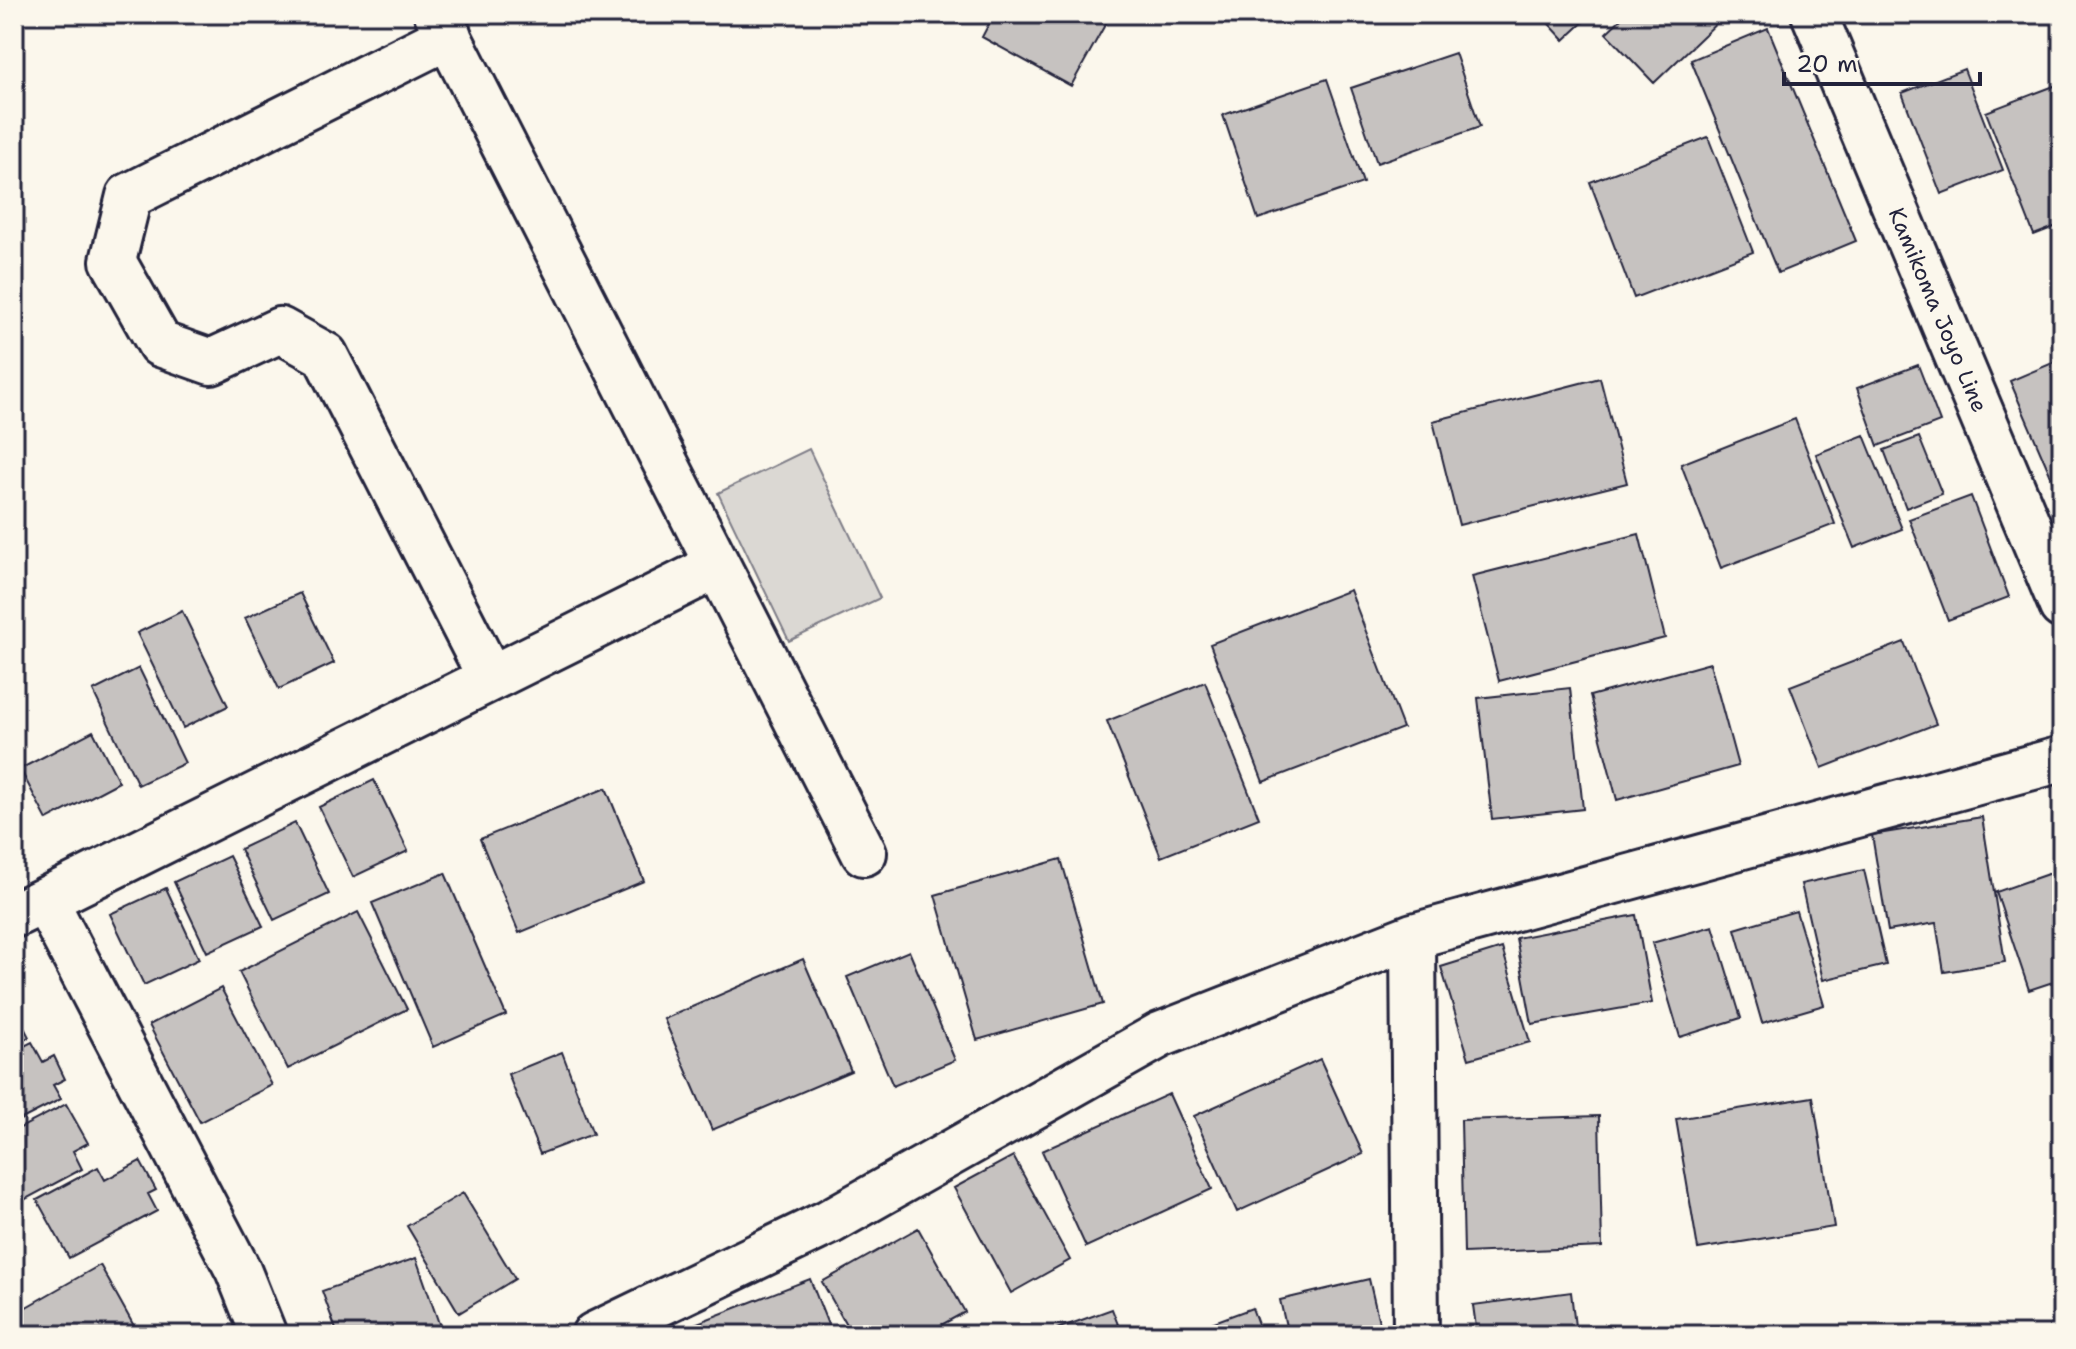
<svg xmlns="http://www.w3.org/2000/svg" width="2076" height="1349" font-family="'Shantell Sans',sans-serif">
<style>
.green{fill:#dbd8d3;stroke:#7e7d87;stroke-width:2}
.building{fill:#c6c2c0;stroke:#22223b;stroke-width:2}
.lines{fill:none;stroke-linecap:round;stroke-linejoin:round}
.street-casing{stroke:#22223b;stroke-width:50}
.primary-casing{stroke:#22223b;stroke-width:50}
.street{stroke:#fbf7ec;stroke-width:44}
.primary{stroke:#fbf7ec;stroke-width:44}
.labels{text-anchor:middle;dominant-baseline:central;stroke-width:8;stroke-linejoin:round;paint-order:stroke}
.street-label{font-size:22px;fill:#22223b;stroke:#fbf7ec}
</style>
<rect width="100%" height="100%" fill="#fbf7ec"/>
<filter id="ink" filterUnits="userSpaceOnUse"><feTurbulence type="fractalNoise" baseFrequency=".0125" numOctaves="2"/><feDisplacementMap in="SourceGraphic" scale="16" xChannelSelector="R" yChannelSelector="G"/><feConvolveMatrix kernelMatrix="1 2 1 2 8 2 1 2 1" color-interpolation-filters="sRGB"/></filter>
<g filter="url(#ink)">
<path class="green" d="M 809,449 L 880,598 L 789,641 L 718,493 Z"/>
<path class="building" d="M 994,14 L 1111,14 L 1071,86 L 982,37 Z
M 1540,14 L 1592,14 L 1564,40 Z
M 1626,14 L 1720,14 L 1723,17 L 1654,83 L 1606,33 Z
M 1768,28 L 1856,241 L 1778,273 L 1691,60 Z
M 1455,53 L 1480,127 L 1377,163 L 1351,88 Z
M 1964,69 L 2003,170 L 1941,194 L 1902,93 Z
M 1327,79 L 1363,183 L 1258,219 L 1223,115 Z
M 2062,83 L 2062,224 L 2034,235 L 1986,112 Z
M 1708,137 L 1753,252 L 1634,298 L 1590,182 Z
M 2062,359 L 2062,502 L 2010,381 Z
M 1918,365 L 1940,422 L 1878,446 L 1857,388 Z
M 1600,378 L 1627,483 L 1459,525 L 1433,421 Z
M 1795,419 L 1835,524 L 1721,568 L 1681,464 Z
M 1864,435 L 1902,529 L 1854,548 L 1816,454 Z
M 1919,437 L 1942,494 L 1906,508 L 1884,450 Z
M 1971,496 L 2009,597 L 1948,620 L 1909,519 Z
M 1639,534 L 1665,638 L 1499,681 L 1472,576 Z
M 1350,590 L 1403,728 L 1263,782 L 1210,644 Z
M 300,593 L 334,663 L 279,689 L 245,618 Z
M 182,611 L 228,706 L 183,728 L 137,633 Z
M 1904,642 L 1936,724 L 1822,768 L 1790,686 Z
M 1710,663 L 1738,766 L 1617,800 L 1590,696 Z
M 139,668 L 185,763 L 138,785 L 93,691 Z
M 1205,682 L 1259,818 L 1161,857 L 1107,721 Z
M 1570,688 L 1583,809 L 1492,819 L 1478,698 Z
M 93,731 L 119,782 L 47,820 L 20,769 Z
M 374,780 L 408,851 L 353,877 L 319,807 Z
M 606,788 L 644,881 L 519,933 L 480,839 Z
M 1982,817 L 2005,962 L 1944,972 L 1936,923 L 1888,931 L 1872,835 Z
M 295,823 L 329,894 L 274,920 L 240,849 Z
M 229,856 L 263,926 L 207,952 L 174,882 Z
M 1061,859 L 1103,1004 L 977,1040 L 935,895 Z
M 2062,869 L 2062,979 L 2029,990 L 1996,892 Z
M 1864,870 L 1886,965 L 1823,980 L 1801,884 Z
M 445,873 L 506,1015 L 433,1047 L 372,903 Z
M 166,888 L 199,959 L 144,985 L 110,914 Z
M 1796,911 L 1824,1005 L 1762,1023 L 1735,929 Z
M 358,912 L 407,1009 L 288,1069 L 239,972 Z
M 1636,915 L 1652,1003 L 1532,1024 L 1516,938 Z
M 1713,926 L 1741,1018 L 1680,1037 L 1652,943 Z
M 1502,948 L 1530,1042 L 1469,1059 L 1441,967 Z
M 909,951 L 955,1060 L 893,1086 L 847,977 Z
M 803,959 L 851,1071 L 712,1130 L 664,1019 Z
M 221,988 L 272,1085 L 200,1122 L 149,1025 Z
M 14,1008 L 29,1037 L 14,1045 Z
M 32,1042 L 43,1062 L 54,1056 L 65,1079 L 53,1085 L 61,1099 L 14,1123 L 14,1051 Z
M 562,1052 L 593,1134 L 540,1154 L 508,1074 Z
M 1320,1059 L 1363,1154 L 1237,1212 L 1194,1116 Z
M 1169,1094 L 1212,1189 L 1086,1247 L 1042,1151 Z
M 1813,1097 L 1834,1227 L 1698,1249 L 1676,1119 Z
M 66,1104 L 88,1143 L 73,1151 L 82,1169 L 24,1200 L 14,1182 L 14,1131 Z
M 1599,1116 L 1602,1247 L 1464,1253 L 1461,1120 Z
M 1013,1156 L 1070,1260 L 1011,1293 L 954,1188 Z
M 140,1161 L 156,1190 L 148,1194 L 157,1211 L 69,1258 L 37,1200 L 98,1167 L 105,1180 Z
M 463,1193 L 515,1279 L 459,1313 L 407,1226 Z
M 918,1228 L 965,1312 L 923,1335 L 852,1335 L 822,1282 Z
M 416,1258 L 443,1335 L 338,1335 L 322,1291 Z
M 100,1265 L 139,1335 L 14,1335 L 14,1314 Z
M 810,1279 L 832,1335 L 690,1335 L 687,1327 Z
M 1369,1279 L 1382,1335 L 1288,1335 L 1280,1300 Z
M 1571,1292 L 1576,1335 L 1477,1335 L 1473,1305 Z
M 1252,1308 L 1262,1335 L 1179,1335 Z
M 1112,1309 L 1122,1335 L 1040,1335 Z
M 674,1325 L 678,1335 L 649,1335 Z"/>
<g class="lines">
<defs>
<path id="street" d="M 437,14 L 864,853
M 449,36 L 129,196 L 113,261 L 160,344 L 211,362 L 280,330 L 325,355 L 490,677
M 45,900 L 717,566
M 14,915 L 45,900 L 238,1270 L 264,1335
M 1413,936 L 1416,1335
M 594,1335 L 829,1222 L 1160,1035 L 1413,936 L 2062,759"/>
<path id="primary" d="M 1814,14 L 2062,606"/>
</defs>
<use href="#street" class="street-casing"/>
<use href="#primary" class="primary-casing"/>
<use href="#street" class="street"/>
<use href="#primary" class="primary"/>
</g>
</g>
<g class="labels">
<g class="street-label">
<text transform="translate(1938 310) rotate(67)">Kamikoma Joyo Line</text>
</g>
</g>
<rect width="2076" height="1349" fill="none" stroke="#fbf7ec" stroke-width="48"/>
<rect x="24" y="24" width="2028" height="1301" fill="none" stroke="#22223b" stroke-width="3" filter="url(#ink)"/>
<path d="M1784 72v12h196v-12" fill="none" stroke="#22223b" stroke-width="4"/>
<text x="1796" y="72" font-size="24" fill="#22223b" stroke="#fbf7ec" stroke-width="6" paint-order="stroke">20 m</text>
</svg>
